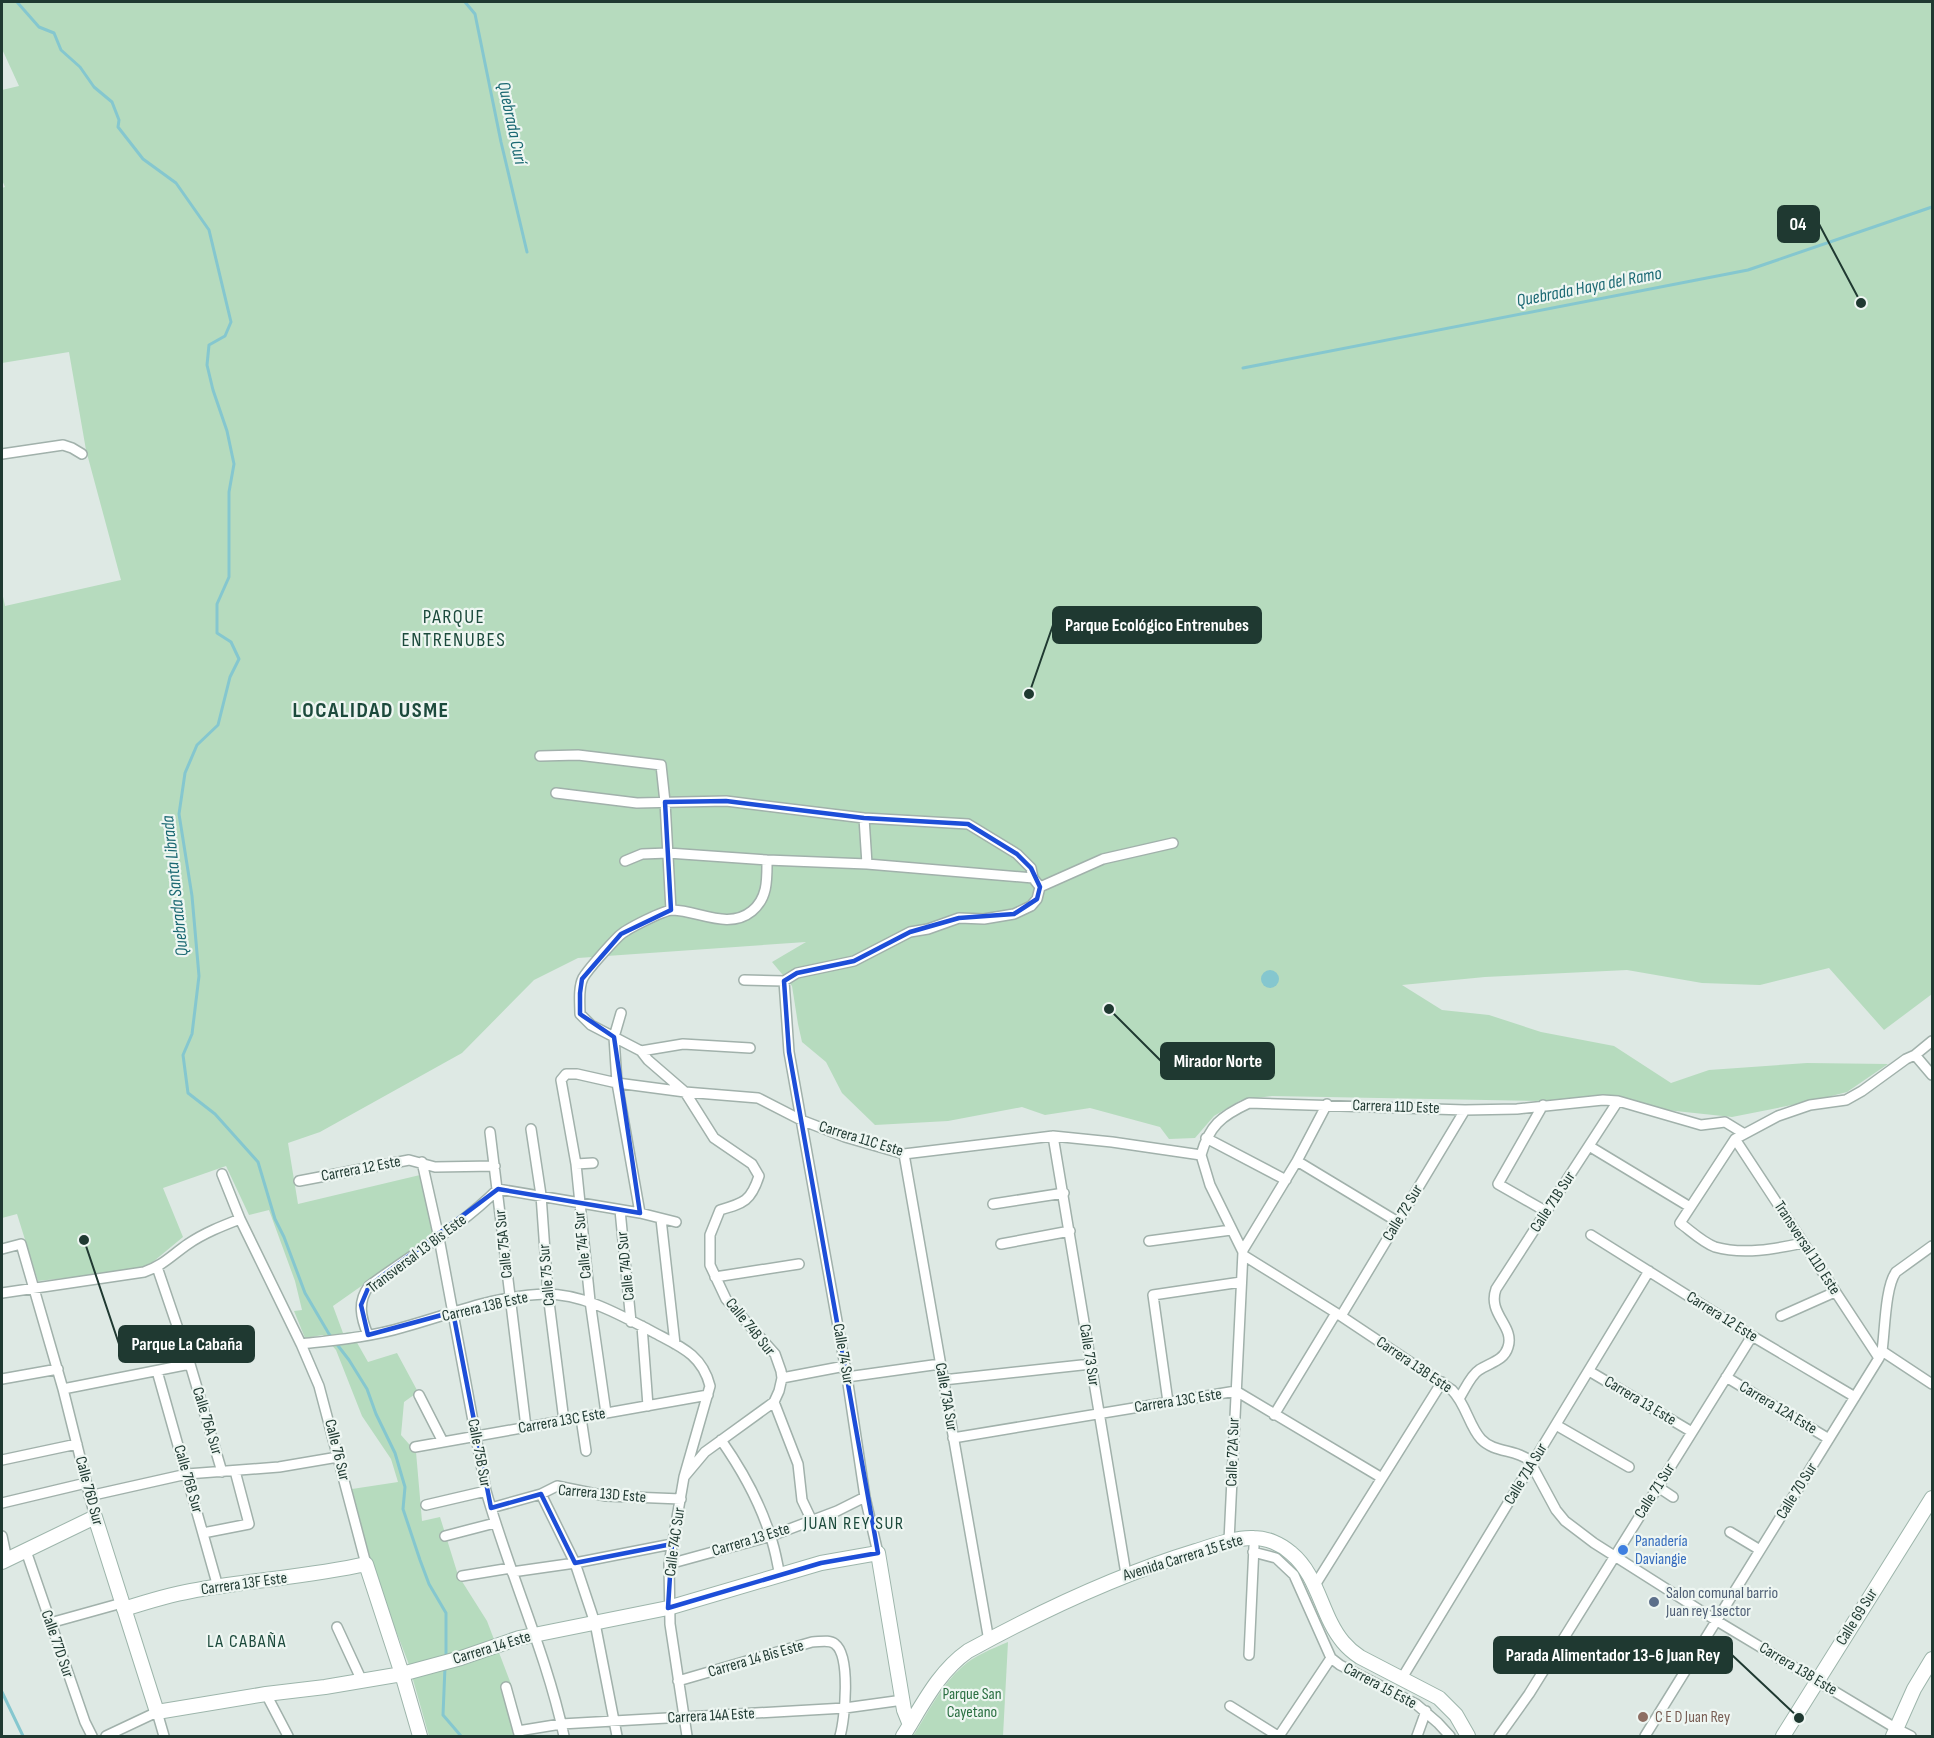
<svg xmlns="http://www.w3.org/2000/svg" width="1934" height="1738" font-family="'Sofia Sans Condensed',sans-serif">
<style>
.green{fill:#b6dbbe}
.water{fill:#85c7cf}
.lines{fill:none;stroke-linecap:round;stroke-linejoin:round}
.stream{stroke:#85c7cf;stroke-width:3}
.street-casing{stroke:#a1b1ab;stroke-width:12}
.secondary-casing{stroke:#9db5ab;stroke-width:16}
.street{stroke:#fff;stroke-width:9}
.secondary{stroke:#fff;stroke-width:14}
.marked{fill:none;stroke:#1d4ed8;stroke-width:4.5;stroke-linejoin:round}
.shop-dot{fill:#3f7fe0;stroke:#eef6f2;stroke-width:2}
.service-dot{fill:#5c6f8a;stroke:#eef6f2;stroke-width:2}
.education-dot{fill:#8d6e63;stroke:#eef6f2;stroke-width:2}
.labels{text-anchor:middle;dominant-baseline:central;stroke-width:4.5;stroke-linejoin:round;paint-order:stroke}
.street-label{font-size:16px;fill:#1f3931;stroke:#eef6f2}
.shop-label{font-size:16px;fill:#366cbe;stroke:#eef6f2;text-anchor:start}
.service-label{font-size:16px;fill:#4e5e75;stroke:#eef6f2;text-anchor:start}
.park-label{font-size:16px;fill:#2a6f41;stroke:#eef6f2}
.education-label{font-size:16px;fill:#785e54;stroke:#eef6f2;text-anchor:start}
.water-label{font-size:18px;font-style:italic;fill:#1b6973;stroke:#eef6f2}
.neighbourhood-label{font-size:18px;letter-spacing:1.5px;fill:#1c4a3c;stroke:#eef6f2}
.quarter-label{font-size:20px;letter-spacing:1.5px;fill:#1c4a3c;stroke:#eef6f2}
.district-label{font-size:22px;font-weight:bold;letter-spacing:1.5px;fill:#1c4a3c;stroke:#eef6f2}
.leader{fill:none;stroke:#1f3931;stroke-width:2}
.callout-dot{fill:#1f3931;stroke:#eef6f2;stroke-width:2}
.callout{fill:#1f3931;stroke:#1f3931;stroke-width:2}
.callout-label{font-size:18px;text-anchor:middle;font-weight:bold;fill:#fff}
</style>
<rect width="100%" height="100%" fill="#dee9e4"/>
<path class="green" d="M 2,2 L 1932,2 L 1932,994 L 1884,1030 L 1829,968 L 1760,985 L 1702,983 L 1627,970 L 1485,977 L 1402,985 L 1442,1010 L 1489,1015 L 1541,1032 L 1614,1046 L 1671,1083 L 1709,1070 L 1807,1063 L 1888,1064 L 1847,1092 L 1812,1101 L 1732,1117 L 1666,1110 L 1613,1095 L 1543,1101 L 1272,1096 L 1241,1100 L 1214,1116 L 1195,1138 L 1169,1139 L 1160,1127 L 1090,1108 L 1045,1115 L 1022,1107 L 948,1121 L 875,1125 L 842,1093 L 826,1062 L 802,1042 L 798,1024 L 792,986 L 772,962 L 806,942 L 578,958 L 534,980 L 462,1053 L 320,1132 L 288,1143 L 298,1204 L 420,1175 L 434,1235 L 333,1306 L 343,1333 L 351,1332 L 368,1362 L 397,1353 L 418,1392 L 404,1402 L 401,1435 L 416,1452 L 422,1521 L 440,1517 L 458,1575 L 487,1621 L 511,1684 L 502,1686 L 518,1736 L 429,1736 L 408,1662 L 373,1571 L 352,1489 L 398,1482 L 391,1459 L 362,1416 L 336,1350 L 323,1335 L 305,1338 L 294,1311 L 302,1310 L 295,1281 L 269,1210 L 249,1215 L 226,1166 L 163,1188 L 183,1237 L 148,1266 L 111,1273 L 38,1281 L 17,1214 L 2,1218 L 2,592 L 5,606 L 121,580 L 86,450 L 69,352 L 2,363 L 2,188 L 5,187 L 2,180 L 2,90 L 19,86 L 2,49 Z
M 1008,1642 L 1003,1736 L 913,1736 C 928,1713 941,1685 962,1667 C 975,1655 992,1649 1008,1642 Z"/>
<path class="water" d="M1261 979a9 9 0 1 1 18 0a9 9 0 1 1-18 0Z"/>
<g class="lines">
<path class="stream" d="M 17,2 L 39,27 L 54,33 L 61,50 L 80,67 L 94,87 L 112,102 L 119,120 L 118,127 L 143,159 L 176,183 L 209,230 L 231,322 L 225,336 L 209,345 L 207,365 L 213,390 L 227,431 L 234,464 L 229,492 L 229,577 L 217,604 L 217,633 L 231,642 L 239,659 L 230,677 L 218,725 L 197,745 L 185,773 L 179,814 L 192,896 L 199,976 L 192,1034 L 183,1055 L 188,1093 L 215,1114 L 258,1162 L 275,1219 L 284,1237 L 305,1293 L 329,1334 L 349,1360 L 367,1389 L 376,1414 L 395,1453 L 405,1487 L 403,1509 L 420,1560 L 429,1584 L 446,1613 L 446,1657
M 465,2 L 475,14 L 501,142 L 527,252
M 1243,368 L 1748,270 L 1932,207
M 445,1667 L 443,1715 L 461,1736
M 2,1692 L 23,1736"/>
<defs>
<path id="street" d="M 2,454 L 63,445 L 72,448 L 82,454
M 540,756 L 578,755 L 661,765 L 665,802 L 671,910
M 556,793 L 637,803 L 726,801 L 864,818 L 968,824 L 1017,854 L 1031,868 L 1033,878 L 1040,887
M 864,818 L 867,864
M 625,861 L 642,854 L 668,853 L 767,860 L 867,864 L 1033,878
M 1040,887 L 1103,859 L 1173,843
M 744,980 L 784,981 L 797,973 L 854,961 L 910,932 L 928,929 L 959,918 L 984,919 L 1014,914 L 1031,906 L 1037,899 L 1040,887
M 784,981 L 789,1052 L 847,1377 L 865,1497 L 878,1553
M 621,1013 L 614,1037 L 617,1083 L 640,1213
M 641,1051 L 683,1044 L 750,1048
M 1915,1055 L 1932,1075
M 1543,1105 L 1498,1184 L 1547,1212
M 531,1129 L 541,1195 L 548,1294 L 564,1421
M 490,1132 L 526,1427
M 1053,1136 L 1126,1574
M 1206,1138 L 1286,1180
M 1735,1139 L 1879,1358
M 1589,1146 L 1690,1207
M 904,1154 L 989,1641
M 1201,1155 C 1209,1126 1221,1116 1249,1103 L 1465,1110 L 1517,1109 L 1603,1100 L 1618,1101 L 1701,1125 L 1725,1122 L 1743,1133
M 1201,1155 L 1210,1185 L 1243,1252 L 1229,1541
M 1297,1161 L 1398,1222
M 422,1162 L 439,1238 L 486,1491 C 509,1573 546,1652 564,1736
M 576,1164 L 593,1163
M 222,1174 L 240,1219 L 301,1344 L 319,1386 L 366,1564
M 299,1181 L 409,1160 L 435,1167 L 495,1166
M 993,1204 L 1064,1193
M 620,1210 L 631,1322
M 661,1219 L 675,1344
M 1591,1235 L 1752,1336 L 1855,1397
M 1149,1241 L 1231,1230
M 1803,1243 C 1775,1249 1743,1255 1715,1247 C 1702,1242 1691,1231 1680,1223 L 1735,1139 L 1778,1116 L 1810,1105 L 1846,1100 L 1862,1091 L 1906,1059 L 1915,1055 L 1932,1041
M 1001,1244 L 1070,1231
M 2,1249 L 21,1244 L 63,1389 L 95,1517
M 1243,1250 L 1297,1161 L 1327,1104
M 1243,1255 L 1341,1316 L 1452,1390 C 1466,1404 1469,1426 1481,1439 C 1494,1453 1515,1449 1529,1460 L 1556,1510 L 1565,1521 L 1594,1543 L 1717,1621 L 1897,1729 L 1911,1736
M 157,1267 L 190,1364 L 222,1472
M 715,1277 L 799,1264
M 2,1293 L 144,1272 C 164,1265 172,1255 188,1244 C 204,1233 222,1226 240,1219
M 1341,1316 L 1465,1110
M 1781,1316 L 1835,1292
M 642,1326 L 648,1406
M 368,1335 C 361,1318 357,1302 369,1286 C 412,1254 459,1228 498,1189 L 640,1213 L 676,1222
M 301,1344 C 336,1340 371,1337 404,1327 C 451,1314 497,1295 546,1294 C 584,1294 620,1315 653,1332 C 679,1346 702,1354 710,1386 L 684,1477 L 669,1564 L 670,1624 L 687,1736
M 1882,1351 L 1932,1384
M 157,1371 L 218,1587
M 1589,1371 L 1692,1432
M 847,1377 L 940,1364
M 1726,1377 L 1829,1439
M 782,1378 L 845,1366
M 2,1379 L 58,1369
M 943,1380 L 1091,1364
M 63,1389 L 190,1364
M 419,1395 L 443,1442
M 1460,1397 C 1465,1389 1471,1375 1479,1370 C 1489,1363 1504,1361 1508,1347 C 1515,1326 1487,1314 1496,1289 L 1618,1101
M 774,1402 L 798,1464 L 802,1500 L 811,1519
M 1168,1402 L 1153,1295 L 1241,1282
M 606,1413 L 590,1301 L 576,1164 L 561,1080 L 566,1074 L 577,1074 L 617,1083 L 685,1092 L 758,1098 L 801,1120 L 845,1137 L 904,1154 L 1053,1136 L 1112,1142 L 1201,1155
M 1274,1415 L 1336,1313
M 581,1418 L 586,1451
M 1556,1425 L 1629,1467
M 953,1438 L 1236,1391 L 1382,1478
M 721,1440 C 742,1470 759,1500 770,1535 C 775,1548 777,1562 780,1576
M 415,1447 L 708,1395
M 2,1460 L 77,1444
M 684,1477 L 705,1452 L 774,1402 L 779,1391 L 782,1378 L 781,1371 L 775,1354 L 726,1299 L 710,1265 L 710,1235 L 720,1210 C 744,1203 751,1201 759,1176 L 752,1164 L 714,1138 L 685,1092 L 648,1060 L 641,1051 L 591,1025 L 580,1014 C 580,1004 578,988 583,978 C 588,969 611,944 619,936 C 626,929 664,910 673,910 C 699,911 729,930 752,911 C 768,898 767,879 767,860
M 1658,1487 L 1673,1497
M 541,1494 L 575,1563 L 595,1623 L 617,1736
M 89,1496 L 187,1474 L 279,1467 L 338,1457
M 2,1503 L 86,1483
M 426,1505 L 486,1491
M 491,1508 L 541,1494 L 557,1486 L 606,1496 L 681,1499
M 1730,1532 L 1760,1550
M 203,1533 L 249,1524 L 235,1471
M 2,1536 L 7,1560
M 445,1536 L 495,1523
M 26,1551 L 85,1722 L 92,1736
M 1253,1552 L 1276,1558 L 1294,1575 L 1331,1658 L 1340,1665 L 1416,1704 L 1438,1723 L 1450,1736
M 669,1564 L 771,1536 L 837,1511 L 865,1497
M 512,1572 L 575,1563 L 672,1544
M 462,1576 L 511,1568
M 1315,1585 L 1442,1382
M 50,1623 L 122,1603
M 337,1627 L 362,1681
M 1249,1655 L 1254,1546
M 1402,1678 L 1649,1271
M 678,1681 L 812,1642 C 820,1642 829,1639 835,1644 C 851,1656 845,1719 840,1736
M 506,1687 L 519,1734
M 266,1694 L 288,1736
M 1230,1706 L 1278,1736
M 518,1731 L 561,1724 L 845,1708 L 903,1700
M 106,1736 L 157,1712 L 164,1736
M 1279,1736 L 1331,1658
M 1417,1736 L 1426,1711
M 1499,1736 L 1529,1694 L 1752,1336
M 1645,1736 L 1879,1358 L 1882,1351 C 1885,1331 1885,1287 1896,1272 L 1932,1246"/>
<path id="secondary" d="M 2,1562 L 95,1517 L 157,1712 L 266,1694 L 325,1687 L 402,1674 L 461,1658 L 519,1638 L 668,1608 L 821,1563 L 878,1553 L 904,1710 L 910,1725
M 124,1609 C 146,1602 168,1595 191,1591 C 249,1580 308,1577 366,1564 L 402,1674 L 420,1736
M 903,1736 C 922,1706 938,1672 968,1651 C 1041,1611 1117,1575 1196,1551 C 1215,1545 1235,1537 1254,1538 C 1267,1538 1281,1544 1291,1553 C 1319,1576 1321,1616 1343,1642 C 1348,1648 1354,1653 1360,1657 L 1439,1698 L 1456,1715 L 1468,1736
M 1783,1736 L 1932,1498
M 1893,1736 L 1914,1689 L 1932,1659"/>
</defs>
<use href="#street" class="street-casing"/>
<use href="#secondary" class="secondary-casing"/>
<use href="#street" class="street"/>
<use href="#secondary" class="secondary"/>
</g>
<path class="marked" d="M 726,801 L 864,818 L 968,824 L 1017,854 L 1031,868 L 1040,887 L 1037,899 L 1014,914 L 959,918 L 910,932 L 854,961 L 797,973 L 784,981 L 789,1052 L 878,1553 L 821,1563 L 668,1608 L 672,1544 L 575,1563 L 541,1494 L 491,1508 L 453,1312 L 368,1335 L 361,1305 L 369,1286 L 498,1189 L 640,1213 L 614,1037 L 580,1014 L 580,993 L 582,979 L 621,934 L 671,910 L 665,802 Z"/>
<circle class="shop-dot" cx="1623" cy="1550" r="6"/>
<circle class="service-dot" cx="1654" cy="1602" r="6"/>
<circle class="education-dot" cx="1643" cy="1717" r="6"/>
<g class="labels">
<g class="street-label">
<text transform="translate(1396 1107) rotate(2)">Carrera 11D Este</text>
<text transform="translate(861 1139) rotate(17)">Carrera 11C Este</text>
<text transform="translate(361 1169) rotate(-11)">Carrera 12 Este</text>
<text transform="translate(1553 1202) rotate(-57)">Calle 71B Sur</text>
<text transform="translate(1403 1213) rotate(-59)">Calle 72 Sur</text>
<text transform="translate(504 1244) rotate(-96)">Calle 75A Sur</text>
<text transform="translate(583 1245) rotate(-96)">Calle 74F Sur</text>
<text transform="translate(1807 1248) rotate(57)">Transversal 11D Este</text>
<text transform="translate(417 1254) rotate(-37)">Transversal 13 Bis Este</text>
<text transform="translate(626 1266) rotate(-96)">Calle 74D Sur</text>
<text transform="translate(547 1275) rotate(-95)">Calle 75 Sur</text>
<text transform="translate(485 1307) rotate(-13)">Carrera 13B Este</text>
<text transform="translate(1722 1317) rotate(32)">Carrera 12 Este</text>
<text transform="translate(750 1327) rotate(51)">Calle 74B Sur</text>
<text transform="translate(843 1354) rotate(80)">Calle 74 Sur</text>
<text transform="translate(1089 1355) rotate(81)">Calle 73 Sur</text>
<text transform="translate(1414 1365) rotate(34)">Carrera 13B Este</text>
<text transform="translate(946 1397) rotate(80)">Calle 73A Sur</text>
<text transform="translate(1178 1401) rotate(-9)">Carrera 13C Este</text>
<text transform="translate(1640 1401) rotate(31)">Carrera 13 Este</text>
<text transform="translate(1778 1408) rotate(31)">Carrera 12A Este</text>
<text transform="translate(207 1421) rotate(73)">Calle 76A Sur</text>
<text transform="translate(562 1421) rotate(-10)">Carrera 13C Este</text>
<text transform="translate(337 1450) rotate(76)">Calle 76 Sur</text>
<text transform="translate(1233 1452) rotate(-88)">Calle 72A Sur</text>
<text transform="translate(479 1453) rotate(79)">Calle 75B Sur</text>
<text transform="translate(1526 1474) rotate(-59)">Calle 71A Sur</text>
<text transform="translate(188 1479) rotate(74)">Calle 76B Sur</text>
<text transform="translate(89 1491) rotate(75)">Calle 76D Sur</text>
<text transform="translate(1655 1491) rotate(-58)">Calle 71 Sur</text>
<text transform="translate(1797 1491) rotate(-58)">Calle 70 Sur</text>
<text transform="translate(602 1494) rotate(5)">Carrera 13D Este</text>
<text transform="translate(751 1540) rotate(-17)">Carrera 13 Este</text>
<text transform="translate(675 1542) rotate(-82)">Calle 74C Sur</text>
<text transform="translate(1183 1558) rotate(-17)">Avenida Carrera 15 Este</text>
<text transform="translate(244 1584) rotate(-8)">Carrera 13F Este</text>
<text transform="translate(1857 1617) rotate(-58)">Calle 69 Sur</text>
<text transform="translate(57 1644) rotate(71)">Calle 77D Sur</text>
<text transform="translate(492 1648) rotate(-17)">Carrera 14 Este</text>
<text transform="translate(756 1659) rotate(-16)">Carrera 14 Bis Este</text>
<text transform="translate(1798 1669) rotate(31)">Carrera 13B Este</text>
<text transform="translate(1380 1686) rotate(28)">Carrera 15 Este</text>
<text transform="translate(711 1716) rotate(-3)">Carrera 14A Este</text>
</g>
<g class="shop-label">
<text x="1635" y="1541">Panadería<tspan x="1635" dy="18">Daviangie</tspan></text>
</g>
<g class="service-label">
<text x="1666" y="1593">Salon comunal barrio<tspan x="1666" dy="18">Juan rey 1sector</tspan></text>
</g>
<g class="park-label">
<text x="972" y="1694">Parque San<tspan x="972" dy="18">Cayetano</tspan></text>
</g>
<g class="education-label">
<text x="1655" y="1717">C E D Juan Rey</text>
</g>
<g class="water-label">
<text transform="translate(512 123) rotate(78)">Quebrada Curí</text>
<text transform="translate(1589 287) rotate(-11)">Quebrada Haya del Ramo</text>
<text transform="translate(175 886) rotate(-96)">Quebrada Santa Librada</text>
</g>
<g class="neighbourhood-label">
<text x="854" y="1523">JUAN REY SUR</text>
<text x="247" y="1641">LA CABAÑA</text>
</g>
<g class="quarter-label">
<text x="454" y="617">PARQUE<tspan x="454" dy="23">ENTRENUBES</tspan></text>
</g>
<g class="district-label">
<text x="371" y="710">LOCALIDAD USME</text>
</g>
</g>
<path class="leader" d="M1861 303L1819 224M1029 694L1053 625M1109 1009L1161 1061M84 1240L119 1344M1799 1718L1732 1655"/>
<g class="callout-dot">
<circle cx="1861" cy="303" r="6"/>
<circle cx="1029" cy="694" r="6"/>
<circle cx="1109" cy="1009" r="6"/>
<circle cx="84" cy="1240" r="6"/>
<circle cx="1799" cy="1718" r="6"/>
</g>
<g class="callout">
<rect x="1778" y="206" width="41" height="36" rx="6"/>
<rect x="1053" y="607" width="208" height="36" rx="6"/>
<rect x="1161" y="1043" width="113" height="36" rx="6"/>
<rect x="119" y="1326" width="135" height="36" rx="6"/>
<rect x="1494" y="1637" width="238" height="36" rx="6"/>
</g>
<g class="callout-label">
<text x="1798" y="230">04</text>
<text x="1157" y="631">Parque Ecológico Entrenubes</text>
<text x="1218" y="1067">Mirador Norte</text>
<text x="187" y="1350">Parque La Cabaña</text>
<text x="1613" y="1661">Parada Alimentador 13-6 Juan Rey</text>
</g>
<rect width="1934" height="1738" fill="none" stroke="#1f3931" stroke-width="6"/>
</svg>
